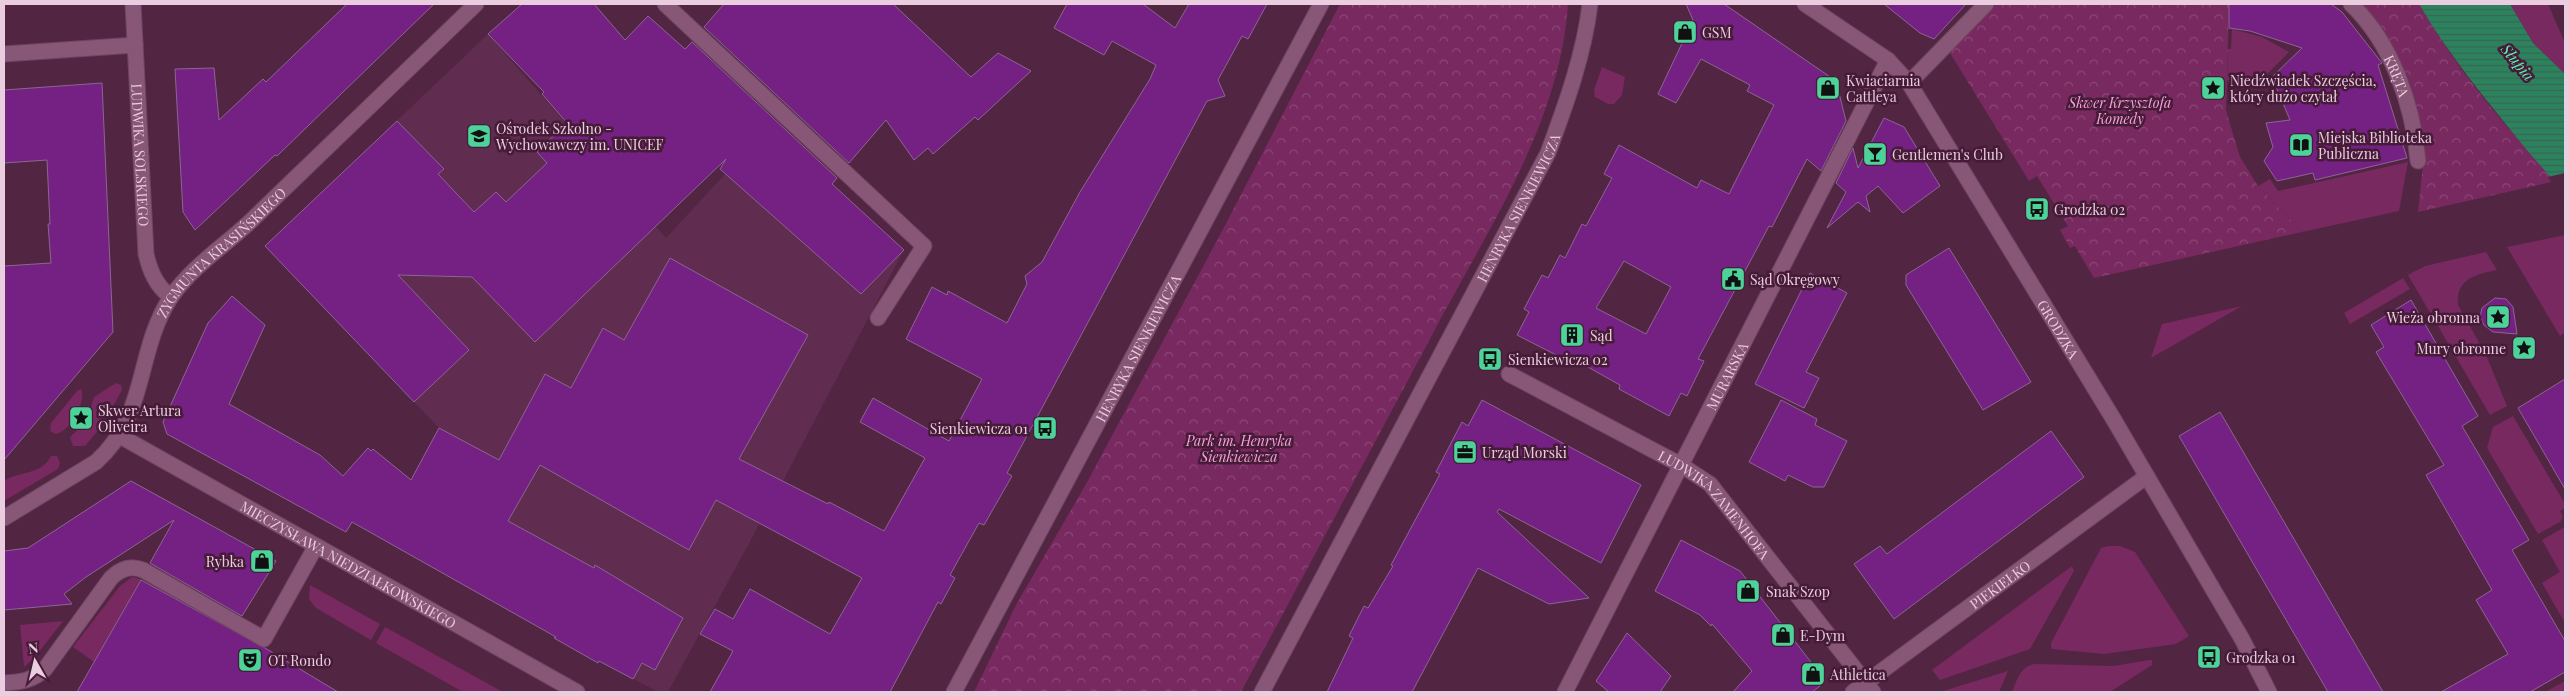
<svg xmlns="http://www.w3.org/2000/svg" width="2569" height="696" font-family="'Playfair Display',serif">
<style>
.built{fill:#602c4f}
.green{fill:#782960}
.park{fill:url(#park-crowns)}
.water{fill:url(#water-rules)}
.pier{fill:#522543}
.building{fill:#752083;stroke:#8b6692;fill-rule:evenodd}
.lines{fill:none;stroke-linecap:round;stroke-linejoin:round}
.service-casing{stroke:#6c455f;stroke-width:17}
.pedestrian-casing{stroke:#6c455f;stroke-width:17}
.minor-casing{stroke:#6c455f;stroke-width:17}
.tertiary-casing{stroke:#6c455f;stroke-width:17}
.secondary-casing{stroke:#6c455f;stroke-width:17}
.service{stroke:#885676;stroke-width:15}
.pedestrian{stroke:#885676;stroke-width:15}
.minor{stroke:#885676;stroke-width:15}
.tertiary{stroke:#885676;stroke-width:15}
.secondary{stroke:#885676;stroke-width:15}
.labels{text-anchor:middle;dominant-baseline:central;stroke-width:5;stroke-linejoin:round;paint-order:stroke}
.poi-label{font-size:14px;fill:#eacdde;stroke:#461b38;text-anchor:start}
.street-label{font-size:14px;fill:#eacdde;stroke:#461b38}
.park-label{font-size:14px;font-style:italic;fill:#f5a2d7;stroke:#461b38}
.water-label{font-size:15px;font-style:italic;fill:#5cf2b1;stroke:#461b38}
</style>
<defs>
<pattern id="park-crowns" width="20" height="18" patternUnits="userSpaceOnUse" patternTransform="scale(1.25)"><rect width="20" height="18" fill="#782960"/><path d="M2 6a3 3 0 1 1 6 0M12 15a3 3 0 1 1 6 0" fill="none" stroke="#8b4776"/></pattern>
<pattern id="water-rules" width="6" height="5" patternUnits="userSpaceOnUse" patternTransform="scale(1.25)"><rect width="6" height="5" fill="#2d825e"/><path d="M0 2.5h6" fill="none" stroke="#376753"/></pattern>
</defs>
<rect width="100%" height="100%" fill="#522543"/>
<path class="built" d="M 488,34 L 666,238 L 726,173 L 882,272 L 904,250 L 783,481 L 668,692 L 658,692 L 600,661 L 598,663 L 554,638 L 555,636 L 379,538 L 439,428 L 265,246 Z"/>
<path class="green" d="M 2510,4 L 2548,4 L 2565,43 L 2565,74 L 2533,43 Z
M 2232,29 L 2262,37 L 2289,52 L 2254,87 L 2227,80 L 2228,49 L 2231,49 Z
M 1602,67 L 1625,77 L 1622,95 L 1614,104 L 1608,104 L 1595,97 L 1594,90 Z
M 2408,162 L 2399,211 L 2302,232 L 2258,186 L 2270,179 L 2278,191 Z
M 2565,235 L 2565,332 L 2560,336 L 2507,247 Z
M 2486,252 L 2497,270 C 2477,274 2455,279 2458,305 L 2486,355 L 2507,406 L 2490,415 L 2408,275 L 2425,266 Z
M 2403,278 L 2410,289 L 2350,324 L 2344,313 Z
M 2242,306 L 2151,358 L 2162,324 Z
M 116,383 L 121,385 L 122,390 L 102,426 L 85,446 L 73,446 L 70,437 L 87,421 L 94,397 Z
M 81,389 C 87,402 69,432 56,434 L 50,431 L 51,423 L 77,391 Z
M 2513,416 L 2565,504 L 2565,508 L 2560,511 L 2563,517 L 2560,522 L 2538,534 L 2487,448 L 2493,427 Z
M 51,456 L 57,456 L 60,463 L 58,469 L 4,501 L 4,481 C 19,471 42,475 51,456 Z
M 2565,527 L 2565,623 L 2542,583 L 2560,572 L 2542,540 Z
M 2109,546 L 2120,546 L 2135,552 L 2189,636 L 2176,644 L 2104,654 L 2051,649 L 2051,643 L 2101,548 Z
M 2072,566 L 2074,571 L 2030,649 L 1940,680 L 1932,670 Z
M 132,577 L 141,579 L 94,662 L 73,647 L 120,586 Z
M 310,585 L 380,624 L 371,640 L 316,608 L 309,599 Z
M 63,621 L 35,657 L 24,667 L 20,625 Z
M 385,627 L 503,692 L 463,692 L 376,643 Z
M 2149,660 L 2152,660 L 2152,665 L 2110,692 L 2012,692 C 2017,680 2020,667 2034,664 L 2114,666 Z
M 2008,671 L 1999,692 L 1940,692 Z
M 2565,681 L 2565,692 L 2545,692 Z"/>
<path class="park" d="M 1340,4 L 1568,4 C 1560,126 1485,233 1430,339 C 1367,457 1304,575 1241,692 L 974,692 L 1016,605 L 1086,484 L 1220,235 Z
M 1985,4 L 2229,4 L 2226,110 L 2233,134 L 2240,157 L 2258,186 L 2302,232 L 2094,278 L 2075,246 L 2070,248 L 2060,230 L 2068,226 L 2037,176 L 2029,181 L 1950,53 Z
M 2360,4 L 2419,4 C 2456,68 2505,127 2556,181 L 2418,212 L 2425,145 L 2410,90 L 2385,33 Z"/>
<path class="water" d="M 2419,4 L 2510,4 L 2533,43 L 2565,74 L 2565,200 C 2554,178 2541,167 2526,149 C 2488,102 2449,56 2419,4 Z"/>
<path class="pier" d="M 2565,173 L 2565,203 L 2548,177 Z"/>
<path class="building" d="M 347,4 L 434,4 L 277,156 L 275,155 L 195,230 L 183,212 L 175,69 L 214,68 L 219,120 L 263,79 L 266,82 Z
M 522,4 L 594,4 L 625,40 L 648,16 L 685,49 L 692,42 L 837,178 L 832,184 L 904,250 L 861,294 L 720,169 L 726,159 L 535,342 L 472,277 L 398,275 L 469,350 L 414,402 L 265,246 L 397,121 L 444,169 L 438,174 L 474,212 L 496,192 L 506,202 L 547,163 L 537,152 L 567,123 L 542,94 L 544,92 L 488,34 Z
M 724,4 L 893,4 L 971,77 L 998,53 L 1031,71 L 978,120 L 975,117 L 933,154 L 928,148 L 914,160 L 886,120 L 849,163 L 704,27 Z
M 1067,4 L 1143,4 L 1175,28 L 1189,4 L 1267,4 L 1248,39 L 1242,36 L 1218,80 L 1225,96 L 1207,101 L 1007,473 L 1012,476 L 984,525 L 979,523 L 950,575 L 955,578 L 941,604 L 938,602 L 890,692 L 710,692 L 733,651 L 700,634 L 715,609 L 733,619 L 750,589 L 830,634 L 862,578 L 716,500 L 689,550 L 540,465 L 508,521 L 594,568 L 595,565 L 683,618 L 655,670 L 642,663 L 633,679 L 599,661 L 598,663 L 554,638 L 556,637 L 352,522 L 346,532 L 167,434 L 163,422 L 208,323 L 232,296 L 265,325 L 229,404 L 320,455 L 343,476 L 368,448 L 371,451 L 373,449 L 411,480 L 439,428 L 499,460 L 545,374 L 571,388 L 603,328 L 624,340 L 670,258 L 808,335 L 739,459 L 828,504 L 829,502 L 884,531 L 925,458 L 860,422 L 873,398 L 949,441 L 982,379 L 906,339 L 932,287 L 947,295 L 948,291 L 1007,323 L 1027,284 L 1025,276 L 1042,262 L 1080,192 L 1150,79 L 1156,65 L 1112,41 L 1104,55 L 1054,28 Z
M 1686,4 L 1724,4 L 1836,81 L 1846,121 L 1821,171 L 1807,159 L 1772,227 L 1769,226 L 1698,359 L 1704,361 L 1687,396 L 1681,393 L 1669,416 L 1619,389 L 1620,385 L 1570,357 L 1568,361 L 1517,335 L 1529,312 L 1524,309 L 1542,275 L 1548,278 L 1560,255 L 1565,258 L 1582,224 L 1586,226 L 1612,178 L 1604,174 L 1619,145 L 1697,188 L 1701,180 L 1729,194 L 1774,105 L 1747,91 L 1750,85 L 1701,59 L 1676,103 L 1658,94 L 1693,20 ZM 1624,261 L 1671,287 L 1646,334 L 1596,308 Z
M 1884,4 L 1966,4 L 1934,39 L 1920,33 Z
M 2229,4 L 2331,4 L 2342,12 L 2382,63 L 2378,65 L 2407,158 L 2315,180 L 2313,173 L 2277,181 L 2264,161 L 2273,147 L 2266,123 L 2290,120 L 2272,77 L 2302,48 L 2250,31 L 2229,28 Z
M 102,83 L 113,332 L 4,460 L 4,266 L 51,263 L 48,224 L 50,224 L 47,160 L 4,163 L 4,90 Z
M 1884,118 L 1904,127 L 1940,186 L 1903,213 L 1878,186 L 1866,196 L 1870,212 L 1858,202 L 1827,228 L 1846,192 L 1836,183 L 1853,148 L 1858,168 Z
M 1949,248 L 2031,382 L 1983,410 L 1906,285 L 1906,275 Z
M 1810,273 L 1847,293 L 1806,372 L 1819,378 L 1804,408 L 1755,384 Z
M 2495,298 L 2506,299 L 2513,307 L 2517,334 L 2493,332 L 2484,325 L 2480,317 L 2482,308 Z
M 2411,300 L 2478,416 L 2462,426 L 2529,540 L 2512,550 L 2565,641 L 2565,672 L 2530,692 L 2441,692 L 2508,654 L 2476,600 L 2492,590 L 2426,475 L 2444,465 L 2376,352 L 2384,347 L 2371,325 Z
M 2565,379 L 2565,489 L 2518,408 Z
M 1482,400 L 1641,485 L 1601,563 L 1499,509 L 1497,512 L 1589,598 L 1549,604 L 1478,568 L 1412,692 L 1327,692 L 1353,638 L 1349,636 L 1364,606 L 1368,608 L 1393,566 L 1391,565 L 1440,474 L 1436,472 L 1462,422 L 1468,426 Z
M 1781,400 L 1817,419 L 1815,425 L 1847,441 L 1824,487 L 1813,487 L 1788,475 L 1785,481 L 1749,462 Z
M 2220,412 L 2383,692 L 2328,692 L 2179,436 Z
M 2051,431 L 2084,477 L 1894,619 L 1854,564 L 1880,546 L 1887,554 Z
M 131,481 L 276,561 L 242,616 L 150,563 L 174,520 L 86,577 L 64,594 L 72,604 L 4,610 L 4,551 L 28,548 Z
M 1681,540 L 1740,571 L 1821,675 L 1820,686 L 1812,692 L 1733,692 L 1752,671 L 1712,624 L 1711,626 L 1700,615 L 1655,591 Z
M 141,580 L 265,648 L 338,692 L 77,692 Z
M 1627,633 L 1671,676 L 1660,692 L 1609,692 L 1596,681 Z"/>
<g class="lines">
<defs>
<path id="service" d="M 665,4 L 924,246 L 878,318
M 1909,83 L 1986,4
M 4,683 C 21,682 32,681 45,669 L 111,578 C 120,569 130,565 143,570 L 264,639 L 316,546"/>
<g id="pedestrian">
<path id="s1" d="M 2351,4 C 2392,43 2413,105 2418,161"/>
</g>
<g id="minor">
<path id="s2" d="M 133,4 L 146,254 C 150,271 156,286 171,297"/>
<path d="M 4,54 L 135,45"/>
<path id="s3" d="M 1509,374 L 1681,465 L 1710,484 L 1873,692"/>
<path id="s4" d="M 120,436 L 577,692"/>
<path id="s5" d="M 4,518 L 96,462 C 149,414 135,352 171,297 C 193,265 229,243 256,216 C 329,145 403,75 476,4"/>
<path id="s6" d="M 1565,692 L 1888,60"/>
<path id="s7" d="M 1853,692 L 2147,476"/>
</g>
<g id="tertiary">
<path id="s8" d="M 1805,4 L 1888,60 L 1909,83 L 2114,420 L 2242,639 L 2269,692"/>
</g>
<g id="secondary">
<path id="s9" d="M 954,692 L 1321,4"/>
<path id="s10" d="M 1262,692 L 1548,153 C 1566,104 1584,55 1590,4"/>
</g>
</defs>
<use href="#service" class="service-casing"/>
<use href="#pedestrian" class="pedestrian-casing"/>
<use href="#minor" class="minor-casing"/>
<use href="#tertiary" class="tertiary-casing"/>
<use href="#secondary" class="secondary-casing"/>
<use href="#service" class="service"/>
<use href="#pedestrian" class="pedestrian"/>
<use href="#minor" class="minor"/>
<use href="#tertiary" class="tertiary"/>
<use href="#secondary" class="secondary"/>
</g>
<defs>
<symbol id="shop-square" viewBox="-11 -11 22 22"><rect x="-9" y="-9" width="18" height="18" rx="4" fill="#4dd39a" stroke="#461b38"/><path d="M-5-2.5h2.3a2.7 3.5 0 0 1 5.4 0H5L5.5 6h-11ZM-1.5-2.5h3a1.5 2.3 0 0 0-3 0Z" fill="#111"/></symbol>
<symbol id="sight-square" viewBox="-11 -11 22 22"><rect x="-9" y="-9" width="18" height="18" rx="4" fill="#4dd39a" stroke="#461b38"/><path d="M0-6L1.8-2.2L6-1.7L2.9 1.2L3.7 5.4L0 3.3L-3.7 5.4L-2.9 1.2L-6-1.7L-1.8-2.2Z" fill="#111"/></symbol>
<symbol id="school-square" viewBox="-11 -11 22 22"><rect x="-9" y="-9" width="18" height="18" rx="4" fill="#4dd39a" stroke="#461b38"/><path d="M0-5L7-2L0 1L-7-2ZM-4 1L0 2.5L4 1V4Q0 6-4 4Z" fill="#111"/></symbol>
<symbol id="library-square" viewBox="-11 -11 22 22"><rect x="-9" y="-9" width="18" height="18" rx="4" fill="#4dd39a" stroke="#461b38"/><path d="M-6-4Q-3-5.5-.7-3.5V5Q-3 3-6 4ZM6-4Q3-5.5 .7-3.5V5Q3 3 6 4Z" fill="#111"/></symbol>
<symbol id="bar-square" viewBox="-11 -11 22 22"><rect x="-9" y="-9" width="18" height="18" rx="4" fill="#4dd39a" stroke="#461b38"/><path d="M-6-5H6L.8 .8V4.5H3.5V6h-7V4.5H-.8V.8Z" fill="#111"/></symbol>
<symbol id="bus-square" viewBox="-11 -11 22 22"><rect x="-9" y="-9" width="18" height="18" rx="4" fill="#4dd39a" stroke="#461b38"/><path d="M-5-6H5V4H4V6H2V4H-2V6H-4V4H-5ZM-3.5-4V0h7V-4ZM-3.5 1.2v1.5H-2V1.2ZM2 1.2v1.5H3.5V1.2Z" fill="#111"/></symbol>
<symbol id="civic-square" viewBox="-11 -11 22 22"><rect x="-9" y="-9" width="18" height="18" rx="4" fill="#4dd39a" stroke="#461b38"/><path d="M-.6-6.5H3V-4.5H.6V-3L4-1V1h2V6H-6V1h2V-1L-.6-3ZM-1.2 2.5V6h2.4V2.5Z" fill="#111"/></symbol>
<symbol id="building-square" viewBox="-11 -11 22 22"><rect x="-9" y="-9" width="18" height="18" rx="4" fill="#4dd39a" stroke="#461b38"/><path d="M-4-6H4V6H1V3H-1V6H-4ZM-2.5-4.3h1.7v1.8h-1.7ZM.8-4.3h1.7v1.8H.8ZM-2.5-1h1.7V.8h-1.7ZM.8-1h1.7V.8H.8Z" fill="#111"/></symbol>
<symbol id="office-square" viewBox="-11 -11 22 22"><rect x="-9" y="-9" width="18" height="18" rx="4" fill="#4dd39a" stroke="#461b38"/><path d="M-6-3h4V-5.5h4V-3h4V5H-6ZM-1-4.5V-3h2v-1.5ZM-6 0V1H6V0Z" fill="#111"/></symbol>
<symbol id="theatre-square" viewBox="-11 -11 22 22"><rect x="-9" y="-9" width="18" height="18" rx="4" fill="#4dd39a" stroke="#461b38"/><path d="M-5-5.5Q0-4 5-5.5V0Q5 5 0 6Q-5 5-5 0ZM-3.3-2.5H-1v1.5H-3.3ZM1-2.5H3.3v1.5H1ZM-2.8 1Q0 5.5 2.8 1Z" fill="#111"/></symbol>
</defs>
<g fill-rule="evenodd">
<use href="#shop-square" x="1671" y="18" width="28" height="28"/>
<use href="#shop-square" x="1814" y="74" width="28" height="28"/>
<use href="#sight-square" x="2199" y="74" width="28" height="28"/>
<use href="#school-square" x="465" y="122" width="28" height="28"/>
<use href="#library-square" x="2287" y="131" width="28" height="28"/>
<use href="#bar-square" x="1861" y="140" width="28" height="28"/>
<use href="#bus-square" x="2023" y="195" width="28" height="28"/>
<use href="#civic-square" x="1719" y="265" width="28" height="28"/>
<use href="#sight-square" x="2484" y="303" width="28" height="28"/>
<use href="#building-square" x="1558" y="321" width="28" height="28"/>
<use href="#sight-square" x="2510" y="334" width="28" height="28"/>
<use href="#bus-square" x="1476" y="345" width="28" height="28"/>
<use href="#sight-square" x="67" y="404" width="28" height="28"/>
<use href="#bus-square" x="1031" y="414" width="28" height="28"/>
<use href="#office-square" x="1451" y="438" width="28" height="28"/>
<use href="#shop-square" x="248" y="547" width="28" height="28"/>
<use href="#shop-square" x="1734" y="577" width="28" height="28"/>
<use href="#shop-square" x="1769" y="621" width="28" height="28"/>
<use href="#bus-square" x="2195" y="643" width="28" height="28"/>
<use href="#theatre-square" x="236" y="646" width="28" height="28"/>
<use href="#shop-square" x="1799" y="660" width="28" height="28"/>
</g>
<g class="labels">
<g class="poi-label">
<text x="1702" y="32">GSM</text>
<text x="1846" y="80">Kwiaciarnia<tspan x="1846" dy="16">Cattleya</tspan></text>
<text x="2230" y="80">Niedźwiadek Szczęścia,<tspan x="2230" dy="16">który dużo czytał</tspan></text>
<text x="496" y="128">Ośrodek Szkolno -<tspan x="496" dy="16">Wychowawczy im. UNICEF</tspan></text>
<text x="2318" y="137">Miejska Biblioteka<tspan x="2318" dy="16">Publiczna</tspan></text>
<text x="1892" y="154">Gentlemen's Club</text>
<text x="2054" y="209">Grodzka 02</text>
<text x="1750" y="279">Sąd Okręgowy</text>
<text x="2480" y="317" text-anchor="end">Wieża obronna</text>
<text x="1590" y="335">Sąd</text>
<text x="2506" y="348" text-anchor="end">Mury obronne</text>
<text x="1508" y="359">Sienkiewicza 02</text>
<text x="98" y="410">Skwer Artura<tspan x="98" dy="16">Oliveira</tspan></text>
<text x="1028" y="428" text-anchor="end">Sienkiewicza 01</text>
<text x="1482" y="452">Urząd Morski</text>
<text x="244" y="561" text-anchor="end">Rybka</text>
<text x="1766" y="591">Snak Szop</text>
<text x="1800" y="635">E-Dym</text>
<text x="2226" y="657">Grodzka 01</text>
<text x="268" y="660">OT Rondo</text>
<text x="1830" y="674">Athletica</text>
</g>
<g class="street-label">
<text stroke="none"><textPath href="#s1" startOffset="86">KRĘTA</textPath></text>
<text stroke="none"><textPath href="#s2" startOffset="151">LUDWIKA SOLSKIEGO</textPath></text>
<text stroke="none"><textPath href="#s10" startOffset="548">HENRYKA SIENKIEWICZA</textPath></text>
<text stroke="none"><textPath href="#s5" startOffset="358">ZYGMUNTA KRASIŃSKIEGO</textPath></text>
<text stroke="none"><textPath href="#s8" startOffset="419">GRODZKA</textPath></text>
<text stroke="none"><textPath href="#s9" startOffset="390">HENRYKA SIENKIEWICZA</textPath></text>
<text stroke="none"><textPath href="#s6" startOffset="355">MURARSKA</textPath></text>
<text stroke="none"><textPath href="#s3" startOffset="246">LUDWIKA ZAMENHOFA</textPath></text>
<text stroke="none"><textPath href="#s4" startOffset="262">MIECZYSŁAWA NIEDZIAŁKOWSKIEGO</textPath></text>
<text stroke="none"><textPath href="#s7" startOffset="182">PIEKIEŁKO</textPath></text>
</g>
<g class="park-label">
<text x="2120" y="102">Skwer Krzysztofa<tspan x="2120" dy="16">Komedy</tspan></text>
<text x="1239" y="440">Park im. Henryka<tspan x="1239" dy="16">Sienkiewicza</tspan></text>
</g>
<g class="water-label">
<text transform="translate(2518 62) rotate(51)">Słupia</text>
</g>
</g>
<rect width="2569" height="696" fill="none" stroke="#eacdde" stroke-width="10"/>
<g transform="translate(35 661) rotate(352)" stroke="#461b38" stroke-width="4" paint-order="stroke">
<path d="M0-4L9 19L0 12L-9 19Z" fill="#eacdde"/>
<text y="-8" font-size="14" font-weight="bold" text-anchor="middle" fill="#eacdde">N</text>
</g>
</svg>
